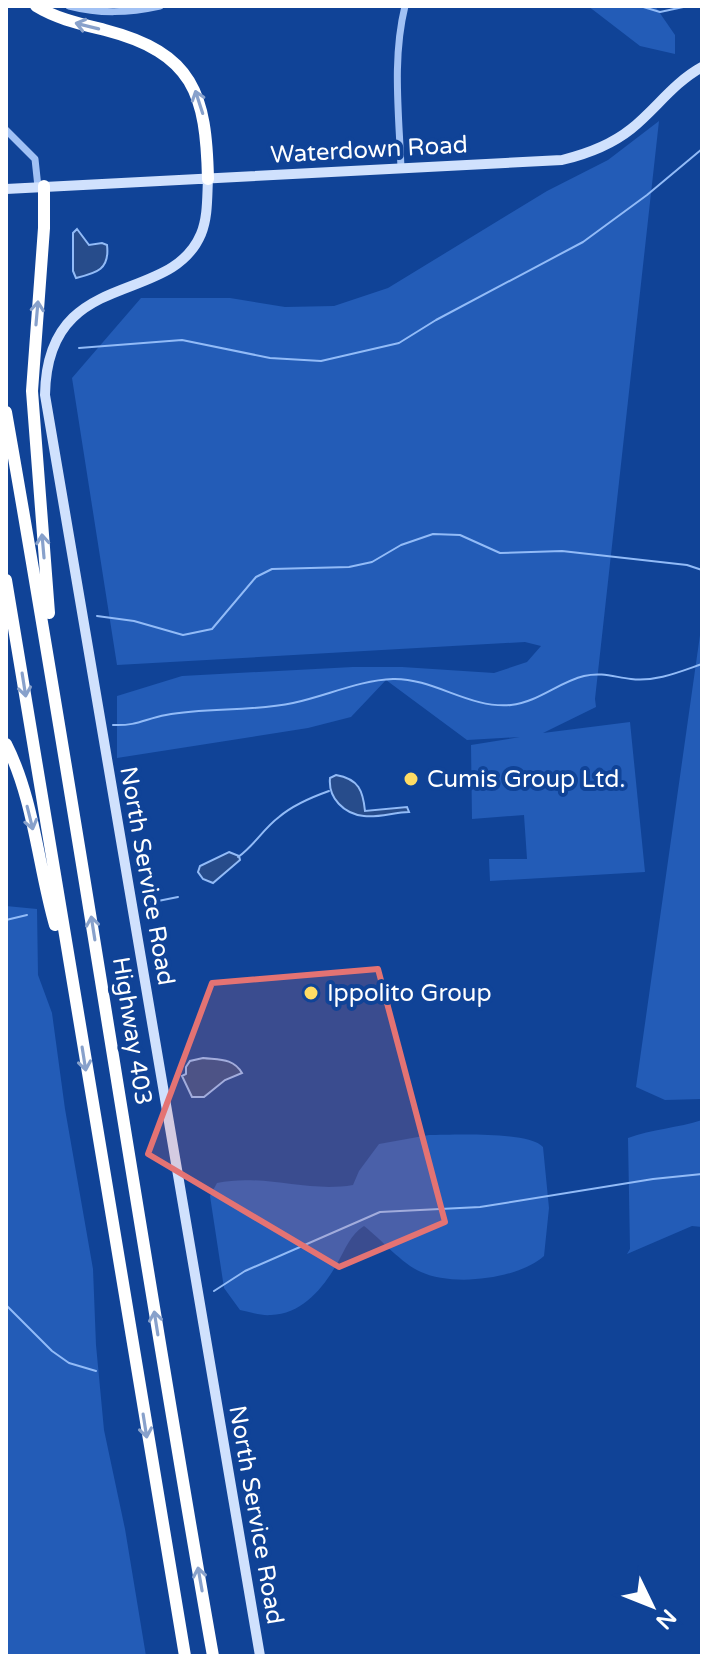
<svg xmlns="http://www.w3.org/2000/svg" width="708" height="1662" font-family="'Varela Round',sans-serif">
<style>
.green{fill:#235cb7}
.water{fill:#274c8b;stroke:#92bbf7;stroke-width:2}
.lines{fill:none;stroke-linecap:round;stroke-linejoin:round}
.stream{stroke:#92bbf7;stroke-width:2}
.street{stroke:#a1c1f4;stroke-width:7}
.secondary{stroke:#d0e1fd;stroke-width:10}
.highway{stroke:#fff;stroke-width:12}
.oneway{stroke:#88a1cb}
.marked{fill:#e47373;fill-opacity:0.2;stroke:#e47373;stroke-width:6;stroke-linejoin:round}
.poi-dot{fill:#ffdc64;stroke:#104397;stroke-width:3}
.labels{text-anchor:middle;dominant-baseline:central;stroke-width:8;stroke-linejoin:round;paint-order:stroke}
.street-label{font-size:24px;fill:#fff;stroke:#104397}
.poi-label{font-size:24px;fill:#fff;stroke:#104397;text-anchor:start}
</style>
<rect width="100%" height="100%" fill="#104397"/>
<path class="green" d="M 588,6 L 655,6 L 675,35 L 675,54 L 640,46 Z
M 659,121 L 595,699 L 596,707 L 543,733 L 630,722 L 645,872 L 490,881 L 489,859 L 527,859 L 524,815 L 472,819 L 471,745 L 520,737 L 467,740 L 386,680 L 351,717 L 308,728 L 117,758 L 117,696 L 182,676 L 353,667 L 402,667 L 494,673 L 527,662 L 541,646 L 525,642 L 117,665 L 72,378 L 141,298 L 230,298 L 285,307 L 334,306 L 388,288 L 547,191 L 608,160 Z
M 702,621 L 702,1099 L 665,1100 L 636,1087 Z
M 6,906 L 37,909 L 38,975 L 52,1013 L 65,1109 L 93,1269 L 96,1345 L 104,1430 L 125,1529 L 146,1656 L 6,1656 Z
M 702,1120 L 702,1227 L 692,1226 L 627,1254 L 630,1249 L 628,1138 C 652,1129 678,1128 702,1120 Z
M 429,1135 C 452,1135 529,1131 543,1147 L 549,1208 L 544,1256 C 518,1279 454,1287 421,1272 C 402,1264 381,1239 364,1226 C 350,1235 346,1248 338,1262 C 324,1287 303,1314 271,1315 C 261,1316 250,1312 240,1310 L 224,1288 L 210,1196 L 217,1183 C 262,1173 307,1193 353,1185 L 359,1171 L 379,1144 Z"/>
<path class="water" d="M 77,229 L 89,245 L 102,243 L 107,245 C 110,270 96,273 76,278 L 73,271 L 73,233 Z
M 336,775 C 359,779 363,791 365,811 L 407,807 L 409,812 C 395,812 378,818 364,816 C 344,814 328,798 330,778 Z
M 229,852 L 239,856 L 240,860 L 213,883 L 203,879 L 198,872 L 200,866 Z
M 203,1058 C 220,1060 233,1058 242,1073 L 225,1080 L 204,1097 L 192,1097 L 182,1076 L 186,1074 L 186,1067 L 190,1061 Z"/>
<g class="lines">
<path class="stream" d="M 640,6 L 660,12 L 688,6
M 79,348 L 182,340 L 270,358 L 321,361 L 399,343 L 436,320 L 583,242 L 647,195 L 702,149
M 97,616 L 134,621 L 183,635 L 212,629 L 256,577 L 272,569 L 349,567 L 372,562 L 401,545 L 433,534 L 460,535 L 500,553 L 562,551 L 687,565 L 702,570
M 113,725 C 138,726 144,719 166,715 C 206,707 251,712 293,703 C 326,696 360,680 393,679 C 434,678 469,709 511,705 C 538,702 559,682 584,676 C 602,672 614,677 631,679 C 656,682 679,672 702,664
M 238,857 C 254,846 263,829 279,817 C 293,805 312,797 329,791
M 143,904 L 178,897
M 6,920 L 27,915
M 214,1291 L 245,1271 L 380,1212 L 480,1207 L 653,1179 L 702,1174
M 6,1305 L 52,1351 L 69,1363 L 96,1371"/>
<path class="street" d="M 69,6 C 100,14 128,13 160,6
M 6,130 L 35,159 L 38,187
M 401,168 C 399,113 392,59 405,6"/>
<path class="secondary" d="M 208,179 C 207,197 208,217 201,234 C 170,308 47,265 45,395 L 260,1656
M 6,189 L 562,160 C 587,154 611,145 631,129 C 656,109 673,83 702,67"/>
<path class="highway" d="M 36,6 C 57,19 81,24 105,30 C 194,53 206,94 208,179
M 44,186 L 44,228 L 32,391 L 49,613
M 6,412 C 79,826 140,1242 213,1656
M 6,580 L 185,1656
M 6,744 C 34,799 38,866 55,925"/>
</g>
<defs><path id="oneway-shaft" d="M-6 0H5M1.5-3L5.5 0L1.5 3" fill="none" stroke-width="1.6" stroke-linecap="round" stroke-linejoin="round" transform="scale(2)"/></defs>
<g class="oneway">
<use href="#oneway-shaft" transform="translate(87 26) rotate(-166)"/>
<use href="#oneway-shaft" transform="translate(199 102) rotate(-108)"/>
<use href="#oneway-shaft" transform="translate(37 313) rotate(-85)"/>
<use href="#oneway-shaft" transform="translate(43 546) rotate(-95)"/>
<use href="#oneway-shaft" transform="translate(24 685) rotate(81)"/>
<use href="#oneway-shaft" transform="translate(30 818) rotate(76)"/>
<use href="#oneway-shaft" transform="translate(93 928) rotate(-99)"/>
<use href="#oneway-shaft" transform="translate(84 1059) rotate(81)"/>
<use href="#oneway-shaft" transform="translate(156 1323) rotate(-99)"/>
<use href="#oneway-shaft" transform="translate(145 1426) rotate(81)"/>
<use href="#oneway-shaft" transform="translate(200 1579) rotate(-100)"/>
</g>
<path class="marked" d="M 378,969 L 445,1222 L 339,1267 L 148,1154 L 212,983 Z"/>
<g class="poi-dot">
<circle cx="411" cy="779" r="8"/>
<circle cx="311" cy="993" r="8"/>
</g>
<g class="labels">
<g class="street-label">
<text transform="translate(369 150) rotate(-3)">Waterdown Road</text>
<text transform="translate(147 876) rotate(80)">North Service Road</text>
<text transform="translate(132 1031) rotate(81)">Highway 403</text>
<text transform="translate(256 1515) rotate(80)">North Service Road</text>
</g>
<g class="poi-label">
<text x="427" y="779">Cumis Group Ltd.</text>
<text x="327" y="993">Ippolito Group</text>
</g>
</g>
<rect width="708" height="1662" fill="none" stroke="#ffffff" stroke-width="16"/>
<g transform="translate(652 1606) rotate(133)" stroke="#104397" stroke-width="6" paint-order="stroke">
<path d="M0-6L14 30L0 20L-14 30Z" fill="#ffffff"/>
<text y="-12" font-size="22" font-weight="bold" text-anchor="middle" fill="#ffffff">N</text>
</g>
</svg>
